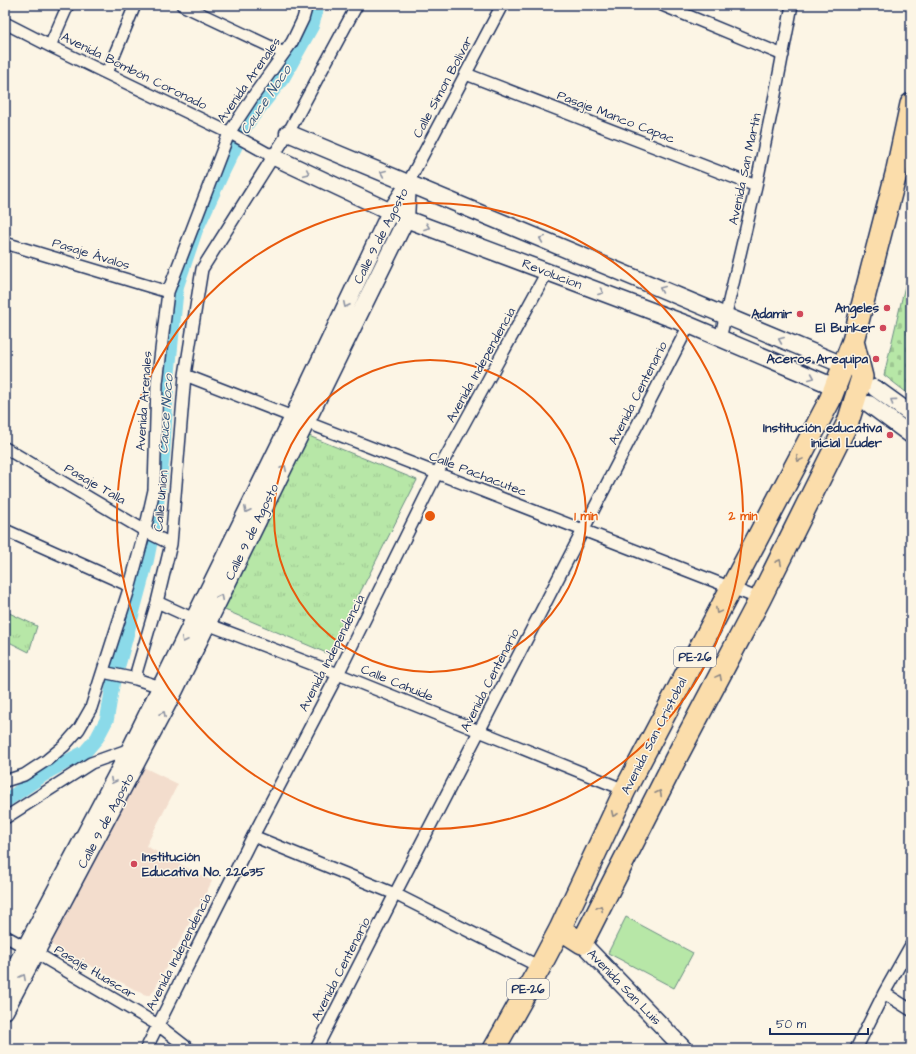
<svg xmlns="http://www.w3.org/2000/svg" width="916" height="1054" font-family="'Architects Daughter',sans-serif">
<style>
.built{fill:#f3ddcd}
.grass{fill:url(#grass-tufts);stroke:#698b82}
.cemetery{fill:url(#cemetery-stones);stroke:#698b82}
.pitch{fill:#b7e7a7;stroke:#698b82}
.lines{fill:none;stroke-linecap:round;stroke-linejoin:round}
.canal{stroke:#8bdae9;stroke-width:14}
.street-casing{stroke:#1b2f5e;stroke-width:14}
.secondary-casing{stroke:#1b2f5e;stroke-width:19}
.highway-casing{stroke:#1b2f5e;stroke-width:24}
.street{stroke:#fcf5e5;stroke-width:11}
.secondary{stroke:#fcf5e5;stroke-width:16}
.highway{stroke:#fbddab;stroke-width:21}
.oneway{stroke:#8c92a2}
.oneway2{stroke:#8b8684}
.ring{fill:none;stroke:#e8590c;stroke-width:2}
.poi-dot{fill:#d1495b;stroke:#fcf5e5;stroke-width:1.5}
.labels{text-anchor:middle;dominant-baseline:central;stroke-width:3;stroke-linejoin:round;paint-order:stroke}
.shield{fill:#fcf5e5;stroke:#5e6a86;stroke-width:1}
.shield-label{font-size:12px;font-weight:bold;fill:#1b2f5e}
.street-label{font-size:13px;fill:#1b2f5e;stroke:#fcf5e5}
.poi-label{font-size:13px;font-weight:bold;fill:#1b2f5e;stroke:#fcf5e5;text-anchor:end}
.water-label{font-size:14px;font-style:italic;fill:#375a81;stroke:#fcf5e5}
.centre{fill:#e8590c;stroke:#fcf5e5;stroke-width:2}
.ring-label{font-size:12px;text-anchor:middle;font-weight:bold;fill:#e8590c;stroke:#fcf5e5;stroke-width:3;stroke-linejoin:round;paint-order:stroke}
</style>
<defs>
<pattern id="grass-tufts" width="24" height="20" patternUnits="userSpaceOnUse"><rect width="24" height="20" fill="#b7e7a7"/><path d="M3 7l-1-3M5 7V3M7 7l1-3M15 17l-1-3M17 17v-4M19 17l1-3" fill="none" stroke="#9dc692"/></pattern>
<pattern id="cemetery-stones" width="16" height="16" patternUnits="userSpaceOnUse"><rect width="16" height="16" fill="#b7e7a7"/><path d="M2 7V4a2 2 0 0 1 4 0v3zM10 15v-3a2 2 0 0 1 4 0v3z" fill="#9dc692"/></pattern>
</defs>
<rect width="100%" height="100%" fill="#fcf5e5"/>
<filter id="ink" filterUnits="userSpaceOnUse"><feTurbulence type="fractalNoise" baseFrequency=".025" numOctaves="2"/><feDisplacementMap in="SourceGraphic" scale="8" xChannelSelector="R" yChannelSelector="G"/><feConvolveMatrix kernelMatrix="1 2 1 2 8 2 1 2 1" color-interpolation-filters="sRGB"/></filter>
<g filter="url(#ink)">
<path class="built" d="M 141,766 L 178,784 L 146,846 L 212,881 L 199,907 L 194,908 L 190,916 L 191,920 L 153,992 L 150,995 L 147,995 L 143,994 L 52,945 L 50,941 Z"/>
<path class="grass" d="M 309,436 L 417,480 L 329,654 L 220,608 Z
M 5,611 L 37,626 L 29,652 L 5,640 Z"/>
<path class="cemetery" d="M 911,260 L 911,396 L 884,375 Z"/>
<path class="pitch" d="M 626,917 L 693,953 L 674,988 L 608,953 Z"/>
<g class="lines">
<path class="canal" d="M 5,801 L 51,770 L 85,752 L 97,738 L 107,719 L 113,683 L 120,660 L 147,560 L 155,520 L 163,455 L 167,388 L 177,286 L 196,230 L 221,176 L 246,125 L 283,78 L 312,26 L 318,5"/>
<defs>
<path id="street" d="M 182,5 L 284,53
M 662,5 L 783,55
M 5,23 L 50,46 L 232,134 L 272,156
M 50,46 L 68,5
M 107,73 L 135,5
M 466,74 L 756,186
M 408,183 L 502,5
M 5,243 L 168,292
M 720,339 L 756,186 L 775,95 L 792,5
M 185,375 L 760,599
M 5,448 L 147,532 L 171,544
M 5,530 L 130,586
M 157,602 L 194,619 L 338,674 L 625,790
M 103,672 L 136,679
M 167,689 L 136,679 L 137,670 L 157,602 L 171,544 L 185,375 L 202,269 L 288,133 L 357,5
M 5,781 L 24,775 L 47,760 L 64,746 L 79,729 L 91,708 L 130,586 L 145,530 L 154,490 L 157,383 L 168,292 L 229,133 L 254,95 L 292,42 L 303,19 L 307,5
M 5,818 L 91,763 L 133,748
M 253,836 L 395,894 L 540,967
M 5,936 L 36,953 L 158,1025 L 189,1049
M 884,993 L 911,1010
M 146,1049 L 253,836 L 338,674 L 437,473 L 547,272
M 316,1049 L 395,894 L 689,325
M 856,1049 L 884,993 L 911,945"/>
<path id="secondary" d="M 288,133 L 843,365
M 272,156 L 406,219 L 689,325 L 835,387
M 875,388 L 911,414
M 869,404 L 911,435
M 582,943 L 684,1049
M 5,986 L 130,749 L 293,417 L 390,212 L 408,185
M 5,1011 L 175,690 L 406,219 L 408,183"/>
<path id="highway" d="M 560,929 L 582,943 L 675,760 L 760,599 L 848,422 L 862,377 L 853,341
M 494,1049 L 540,967 L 560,929 L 625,790 L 830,400 L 853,341 L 896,174 L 911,104"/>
</defs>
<use href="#street" class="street-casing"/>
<use href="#secondary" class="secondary-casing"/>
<use href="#highway" class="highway-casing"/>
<use href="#street" class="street"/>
<use href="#secondary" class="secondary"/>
<use href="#highway" class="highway"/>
</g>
<defs><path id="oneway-chevron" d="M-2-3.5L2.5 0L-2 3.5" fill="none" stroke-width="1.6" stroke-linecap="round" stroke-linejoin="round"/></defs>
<g class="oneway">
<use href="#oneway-chevron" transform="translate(307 173) rotate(25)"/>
<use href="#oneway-chevron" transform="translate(383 173) rotate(-157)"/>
<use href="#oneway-chevron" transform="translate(427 227) rotate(20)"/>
<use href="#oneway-chevron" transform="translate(542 239) rotate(-157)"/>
<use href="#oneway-chevron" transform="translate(662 289) rotate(-157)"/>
<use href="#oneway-chevron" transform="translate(601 292) rotate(21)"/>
<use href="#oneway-chevron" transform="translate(346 305) rotate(116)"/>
<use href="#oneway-chevron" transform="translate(781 340) rotate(-157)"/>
<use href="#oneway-chevron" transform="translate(812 377) rotate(23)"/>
<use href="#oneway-chevron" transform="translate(893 401) rotate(-144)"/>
<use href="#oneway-chevron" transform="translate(284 468) rotate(-64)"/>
<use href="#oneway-chevron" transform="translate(247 510) rotate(116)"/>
<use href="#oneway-chevron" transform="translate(220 597) rotate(-64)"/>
<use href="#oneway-chevron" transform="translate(184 640) rotate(116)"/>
<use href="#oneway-chevron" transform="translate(163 714) rotate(-63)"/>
<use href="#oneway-chevron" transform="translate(113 781) rotate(118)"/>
<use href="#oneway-chevron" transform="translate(23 977) rotate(-62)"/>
</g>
<g class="oneway2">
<use href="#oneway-chevron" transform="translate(799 459) rotate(118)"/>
<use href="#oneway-chevron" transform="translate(779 562) rotate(-63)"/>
<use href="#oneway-chevron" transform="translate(718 611) rotate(118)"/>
<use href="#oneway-chevron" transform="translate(719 677) rotate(-62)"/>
<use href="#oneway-chevron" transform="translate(659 793) rotate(-63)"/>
<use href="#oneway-chevron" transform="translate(614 814) rotate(115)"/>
<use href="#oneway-chevron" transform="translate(600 908) rotate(-63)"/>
</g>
</g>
<g class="ring">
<circle cx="430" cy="516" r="156"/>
<circle cx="430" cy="516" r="313"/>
</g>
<g class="poi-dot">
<circle cx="887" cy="308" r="4"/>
<circle cx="800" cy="314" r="4"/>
<circle cx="883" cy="328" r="4"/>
<circle cx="876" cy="359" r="4"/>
<circle cx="890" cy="435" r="4"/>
<circle cx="134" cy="864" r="4"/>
</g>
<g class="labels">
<g class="shield">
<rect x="674" y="647" width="42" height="20" rx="3"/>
<rect x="507" y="979" width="42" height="20" rx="3"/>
</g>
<g class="shield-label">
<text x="695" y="657">PE-26</text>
<text x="528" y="989">PE-26</text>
</g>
<g class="street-label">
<text transform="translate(134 71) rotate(26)">Avenida Bombón Coronado</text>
<text transform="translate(249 80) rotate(-55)">Avenida Arenales</text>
<text transform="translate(443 87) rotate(-62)">Calle Simon Bolivar</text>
<text transform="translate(616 117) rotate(21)">Pasaje Manco Capac</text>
<text transform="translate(745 169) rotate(-78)">Avenida San Martin</text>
<text transform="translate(381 236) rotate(-63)">Calle 9 de Agosto</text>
<text transform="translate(91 254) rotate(17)">Pasaje Ávalos</text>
<text transform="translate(552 274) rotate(21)">Revolucion</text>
<text transform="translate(481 365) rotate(-61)">Avenida Independencia</text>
<text transform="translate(638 393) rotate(-63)">Avenida Centenario</text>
<text transform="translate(144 401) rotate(-86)">Avenida Arenales</text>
<text transform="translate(478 474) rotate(21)">Calle Pachacutec</text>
<text transform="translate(95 484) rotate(30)">Pasaje Talla</text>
<text transform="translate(161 501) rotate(-85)">Calle Union</text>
<text transform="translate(252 532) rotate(-64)">Calle 9 de Agosto</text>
<text transform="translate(332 653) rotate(-63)">Avenida Independencia</text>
<text transform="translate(490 680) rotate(-63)">Avenida Centenario</text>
<text transform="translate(397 683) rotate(22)">Calle Cahuide</text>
<text transform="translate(654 736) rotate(-63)">Avenida San Cristobal</text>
<text transform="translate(106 821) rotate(-62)">Calle 9 de Agosto</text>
<text transform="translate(179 952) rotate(-63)">Avenida Independencia</text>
<text transform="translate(341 969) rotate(-63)">Avenida Centenario</text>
<text transform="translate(95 972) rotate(31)">Pasaje Huascar</text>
<text transform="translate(624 987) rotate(46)">Avenida San Luis</text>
</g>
<g class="poi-label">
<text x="879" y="308">Angeles</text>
<text x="792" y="314">Adamir</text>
<text x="875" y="328">El Bunker</text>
<text x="868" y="359">Aceros Arequipa</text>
<text x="882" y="428">Institución educativa<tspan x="882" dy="15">inicial Luder</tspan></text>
<text x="142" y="857" text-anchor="start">Institución<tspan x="142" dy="15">Educativa No. 22635</tspan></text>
</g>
<g class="water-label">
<text transform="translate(266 100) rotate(-56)">Cauce Noco</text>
<text transform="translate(166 414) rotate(-86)">Cauce Noco</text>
</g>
</g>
<circle cx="430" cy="516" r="6" class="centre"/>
<g class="ring-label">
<text x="586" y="520">1 min</text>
<text x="743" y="520">2 min</text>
</g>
<rect width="916" height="1054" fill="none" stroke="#fcf5e5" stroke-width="20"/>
<rect x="10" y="10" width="896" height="1034" fill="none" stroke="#1b2f5e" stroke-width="1.5" filter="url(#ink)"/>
<path d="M770 1028v6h98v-6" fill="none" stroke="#1b2f5e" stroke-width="2"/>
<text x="776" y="1028" font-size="12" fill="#1b2f5e" stroke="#fcf5e5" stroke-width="3" paint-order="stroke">50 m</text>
</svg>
